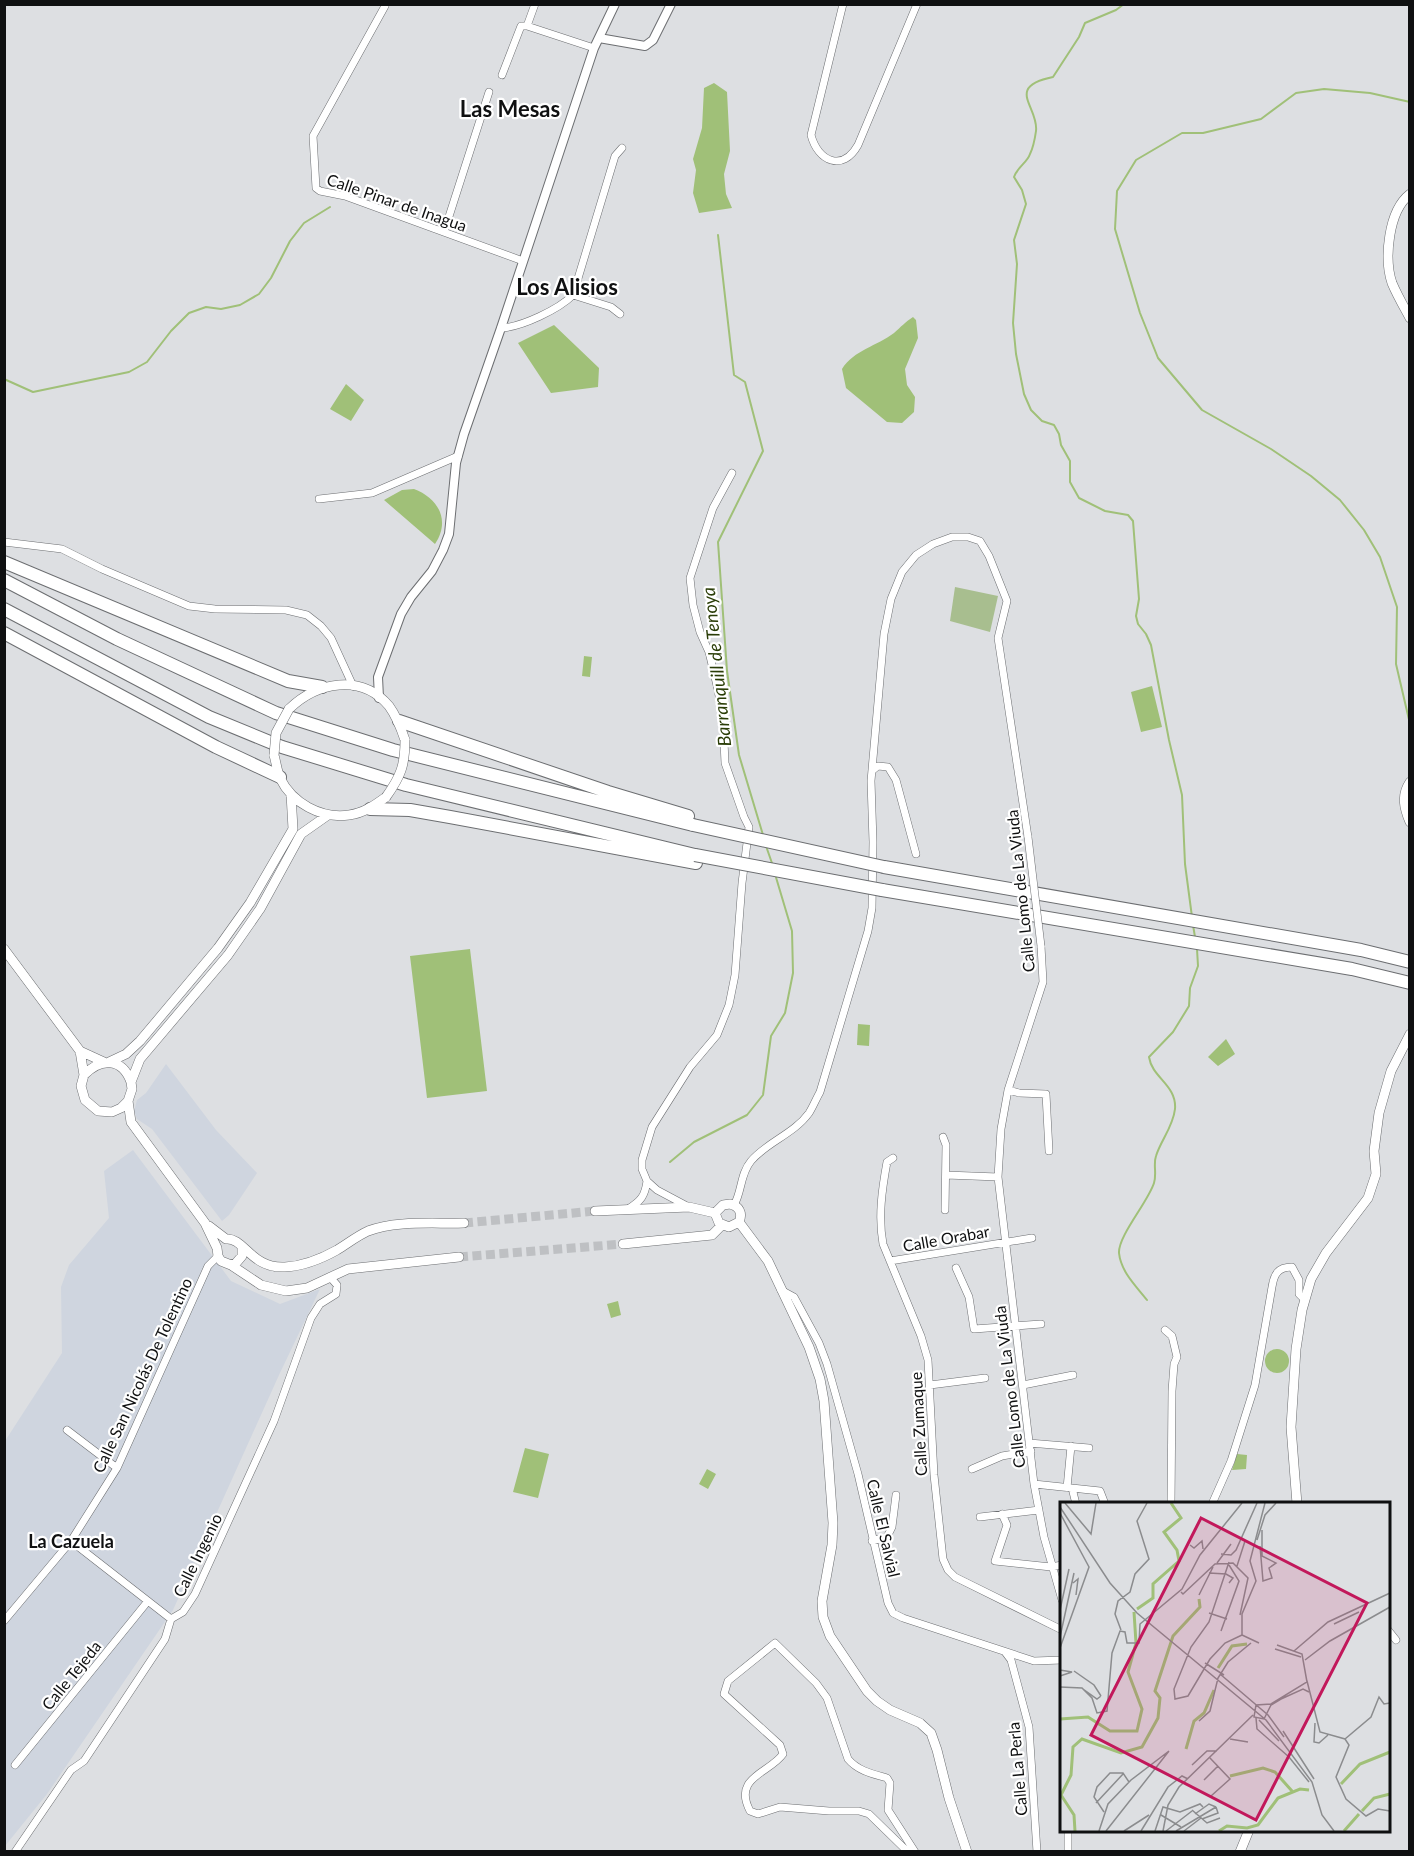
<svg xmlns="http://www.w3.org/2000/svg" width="1414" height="1856" font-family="Lato,sans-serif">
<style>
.built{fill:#cfd5df}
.green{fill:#a8be8f}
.water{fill:#a0c078}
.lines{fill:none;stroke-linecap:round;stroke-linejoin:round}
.stream{stroke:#a0c078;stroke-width:2}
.secondary-tunnel{stroke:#bec0c3;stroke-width:9;stroke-dasharray:9 4.5;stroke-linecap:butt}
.minor-casing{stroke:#6c6e71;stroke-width:8}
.tertiary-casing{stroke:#6c6e71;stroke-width:10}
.secondary-casing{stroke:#6c6e71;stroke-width:10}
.motorway-casing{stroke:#6c6e71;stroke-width:14}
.minor{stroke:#fff;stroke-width:7}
.tertiary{stroke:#fff;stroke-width:8}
.secondary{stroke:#fff;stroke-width:9}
.motorway{stroke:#fff;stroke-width:12}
.minor-bridge-casing{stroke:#6c6e71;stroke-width:8;stroke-linecap:butt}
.secondary-bridge-casing{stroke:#6c6e71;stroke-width:10;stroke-linecap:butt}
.motorway-bridge-casing{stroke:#6c6e71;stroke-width:14;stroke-linecap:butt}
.minor-bridge{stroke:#fff;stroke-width:7}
.secondary-bridge{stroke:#fff;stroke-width:9}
.motorway-bridge{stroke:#fff;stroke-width:12}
.labels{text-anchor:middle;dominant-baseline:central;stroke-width:4.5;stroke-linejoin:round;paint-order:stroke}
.street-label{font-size:16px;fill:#0f1011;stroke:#fff}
.water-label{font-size:18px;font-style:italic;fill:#2a3d07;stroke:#fff}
.neighbourhood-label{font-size:18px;font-weight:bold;fill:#0f1011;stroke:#fff}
.district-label{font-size:22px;font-weight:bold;fill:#0f1011;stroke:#fff}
.inset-river{fill:none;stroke:#a0c078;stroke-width:3}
.inset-road{fill:none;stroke:#8b8c8e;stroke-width:1.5}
.view{fill:#c2185b;fill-opacity:0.15;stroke:#c2185b;stroke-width:3}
.inset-edge{fill:none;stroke:#0f1011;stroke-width:3}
</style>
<rect width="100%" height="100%" fill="#dddfe2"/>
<path class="built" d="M 166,1064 L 216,1130 L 257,1173 L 229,1215 L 222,1221 L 152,1129 L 137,1119 L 134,1111 L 137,1100 L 146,1093 Z
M 133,1150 L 231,1281 L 280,1304 L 320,1289 L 279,1375 L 173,1610 L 47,1794 L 5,1846 L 5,1441 L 62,1353 L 61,1287 L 69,1265 L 109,1218 L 104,1171 Z"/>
<path class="green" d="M 955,587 L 998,596 L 990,632 L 950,621 Z"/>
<path class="water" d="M 714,83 L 727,92 L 730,151 L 724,174 L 726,194 L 732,208 L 699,213 L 693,193 L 696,170 L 693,159 L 702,128 L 704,88 Z
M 913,317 L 916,320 L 918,338 L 905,369 L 907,385 L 915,397 L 914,412 L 902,423 L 887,422 L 846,388 L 842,369 C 854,350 877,346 894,333 C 901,327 905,322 913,317 Z
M 554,325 L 599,368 L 598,387 L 551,393 L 518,343 Z
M 346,384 L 364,400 L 351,421 L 330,409 Z
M 414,489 C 438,498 451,520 435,544 L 384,500 L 402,490 Z
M 584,656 L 592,657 L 590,677 L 582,676 Z
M 1152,686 L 1162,727 L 1141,732 L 1131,692 Z
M 470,949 L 487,1091 L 427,1098 L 410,956 Z
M 858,1024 L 870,1025 L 869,1046 L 857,1045 Z
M 1226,1039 L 1235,1054 L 1218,1066 L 1208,1057 Z
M 618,1301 L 621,1315 L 611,1318 L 607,1304 Z
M1265 1361a12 12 0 1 1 24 0a12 12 0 1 1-24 0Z
M 525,1448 L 549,1454 L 538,1498 L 513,1492 Z
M 1237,1454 L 1247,1455 L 1246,1469 L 1232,1470 Z
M 707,1469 L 716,1474 L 708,1489 L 699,1484 Z"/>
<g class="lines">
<path class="stream" d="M 1124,4 L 1116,10 L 1085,23 L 1079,37 L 1053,77 C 1004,87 1039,107 1036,131 C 1035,138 1033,148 1030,154 C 1027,163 1018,166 1014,177 L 1022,190 L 1026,204 L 1014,240 L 1017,264 L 1013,323 L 1016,354 L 1024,394 L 1031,410 L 1042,421 L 1054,425 L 1059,434 L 1061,445 L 1070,461 L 1070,482 L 1079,498 L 1105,511 L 1128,515 L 1133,521 L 1139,599 L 1136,616 L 1138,624 L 1146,634 L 1151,645 L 1169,740 L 1182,795 L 1185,864 L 1192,917
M 1410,102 L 1370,93 L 1324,89 L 1296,93 L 1261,119 L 1203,133 L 1182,133 L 1136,160 L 1117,191 L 1115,229 L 1140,313 L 1158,358 L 1202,410 L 1271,449 L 1311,476 L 1340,500 L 1364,530 L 1380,557 L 1397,607 L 1396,664 L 1410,724
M 718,235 L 734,375 L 745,382 L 763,451 L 718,542 L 727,671 L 739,755 L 763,835
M 4,379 L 33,392 L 129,372 L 147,362 L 171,331 L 189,313 L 206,307 L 221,309 L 240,305 L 259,294 L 271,278 L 290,241 L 304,223 L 330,207
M 766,846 L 773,866
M 1193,925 L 1195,937
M 670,1162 L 694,1142 L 747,1115 L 763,1095 L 771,1036 L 785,1013 L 793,973 L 792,931 L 775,874
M 1147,1300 C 1136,1286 1121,1272 1119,1253 C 1118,1236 1148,1202 1154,1183 C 1157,1174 1153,1164 1156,1156 C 1161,1140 1173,1127 1175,1109 C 1177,1085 1152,1078 1149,1057 L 1173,1032 L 1189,1006 L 1190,988 L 1198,966 L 1197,949"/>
<path class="secondary-tunnel" d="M 464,1223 L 595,1211
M 459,1257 L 623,1244"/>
<defs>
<path id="minor" d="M 843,4 L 811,135 C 818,162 843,172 858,145 L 917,4
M 385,6 L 313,136 L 316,188 L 320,191 L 345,196 L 523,261
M 527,26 L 535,4
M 502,75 L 521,26 L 527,26 L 594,48
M 444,232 L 489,92
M 573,295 L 611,307 L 620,314
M 501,328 C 522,327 559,309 573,295 L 615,156 L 622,148
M 319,499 L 372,493 L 458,456
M 4,542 L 62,549 L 102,569 L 189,606 L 215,609 L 286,610 L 307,615 L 321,626 L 331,638 L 353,686
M 873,770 L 878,766 L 888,767 L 896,780 L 916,854
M 1041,946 L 1043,982 L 1008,1090 L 1001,1129 L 998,1177 L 1034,1484 L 1044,1537 L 1062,1600
M 1008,1090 L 1019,1093 L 1046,1094 L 1049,1151
M 943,1137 L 946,1145 L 945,1210
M 893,1158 L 887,1162 C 882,1189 878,1217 883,1244 L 921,1336 L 928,1360 L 934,1475 L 943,1559 L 948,1570 L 955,1577 L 1062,1630
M 946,1175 L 998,1177
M 647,1181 L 642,1169 L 642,1160 L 652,1127 L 690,1067 L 717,1035 L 729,1005 L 735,975 L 742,883 L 749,827 L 744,817 L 725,763 L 723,720 L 718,690 L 709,652 L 700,632 L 693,605 L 690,578 L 713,508 L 732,473
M 734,1205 C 742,1192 740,1174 751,1161 C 767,1142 794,1134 809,1113 C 813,1107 816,1099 820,1092 L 868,931 L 872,908 L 873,842 L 871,781 L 884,634 L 891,599 L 902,572 L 916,555 L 933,544 L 952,537 L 968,537 L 980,541 L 989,556 L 1007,601 L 998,638 L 1028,837
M 628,1209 C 641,1201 645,1196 647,1181 L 657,1190 L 687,1206
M 890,1261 L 1032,1238
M 956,1268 L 969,1297 L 974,1329 L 1041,1324
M 781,1290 L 794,1297 L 819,1343 L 827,1364 L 858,1474 L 888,1603 L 893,1613 L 903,1618 L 1034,1661 L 1062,1660
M 1165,1330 L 1172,1336 L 1177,1357 L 1174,1364 L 1172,1391 L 1171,1504
M 930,1385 L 985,1378
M 1023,1385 L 1073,1375
M 67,1430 L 117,1468
M 1029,1443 L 1089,1448
M 972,1469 L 1002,1456 L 1031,1451
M 1034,1484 L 1100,1491 L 1105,1504
M 1067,1488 L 1071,1446
M 1072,1488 L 1076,1504
M 1212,1504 L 1231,1461 L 1255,1385 L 1272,1287 C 1274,1274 1278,1267 1292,1267 L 1299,1280 L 1299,1294 L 1305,1300
M 1002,1514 L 1007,1525 L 995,1561 L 1051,1567 L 1062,1565
M 980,1517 L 1039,1510
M 71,1541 L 171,1619
M 872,1541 L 887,1537 L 892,1527 L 896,1495
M 4,1621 L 71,1541 L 117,1468 L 208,1266 L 218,1256
M 1388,1630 L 1396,1640
M 1005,1652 L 1011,1660 L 1029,1727 L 1037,1852
M 15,1765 L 148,1601
M 1068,1830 L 1068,1852
M 15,1852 L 71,1770 L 84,1761 L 165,1639 L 171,1619 L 183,1612 L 195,1594 L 274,1421 L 311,1318 L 320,1304 L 336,1294 L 337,1285 L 330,1277
M 908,1852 L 869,1814 L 859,1811 L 829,1811 L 780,1807 L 758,1814 L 750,1811 C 732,1777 770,1773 783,1754 L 780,1745 L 724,1694 L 728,1681 L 775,1643 L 816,1683 L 827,1698 L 848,1759 C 858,1771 873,1774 887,1778 L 890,1783 L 888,1810 L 915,1852"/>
<path id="tertiary" d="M 599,38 L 645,46 L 653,40 L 671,4
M 379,698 L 378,677 L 401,614 L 411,597 L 432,571 L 443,550 L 449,534 L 456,463 L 464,434 L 501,328 L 594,48 L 615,4"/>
<path id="secondary" d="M 1410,194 C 1388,211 1384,259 1392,283 C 1397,295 1404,307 1410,318
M 289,709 C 317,682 361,673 389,706 C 397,717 401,728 405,740
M 274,755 C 276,762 277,771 280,778 C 292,803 321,819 349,815 C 364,813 375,805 386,797
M 1410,782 C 1401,795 1404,808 1410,822
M 4,949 L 80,1051 L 84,1075 L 81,1086 L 85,1100 L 98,1111 L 112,1112 L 121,1108 L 128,1101 L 132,1089 L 131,1082 L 140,1059 L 228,955 L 260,909 L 301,834 L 328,815
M 80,1051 L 104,1062
M 109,1062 L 126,1054 L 140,1041 L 218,948 L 250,903 L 293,829 L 291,794
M 84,1075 C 100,1058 122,1057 131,1082
M 128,1101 L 131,1122 L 205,1223 L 217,1248 L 218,1256 L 221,1261 L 231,1265 L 261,1285 L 286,1291 L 307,1288 L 348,1269 L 459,1257
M 730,1204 C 739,1206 743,1213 739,1222 L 729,1227 L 719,1223 L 715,1213 L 723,1205 Z
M 595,1211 L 689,1207 L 715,1213
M 739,1222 L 768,1261 L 809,1347 L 820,1379 L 824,1401 L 833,1523 L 832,1545 L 822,1601 L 823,1617 L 830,1636 L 867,1691 L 877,1701 L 890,1710 L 920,1723 L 931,1733 L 937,1750 L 949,1798 L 967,1852
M 209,1226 L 226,1239 C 244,1237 251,1269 285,1267 C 303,1266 321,1259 337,1250 C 347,1244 357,1236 368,1231 C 395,1220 435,1224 464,1223
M 623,1244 L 712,1235 L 722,1225
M 231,1265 L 236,1263 L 242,1256 L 242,1247
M 1297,1504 L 1291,1427 L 1296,1349 L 1302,1310 L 1311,1279 L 1326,1253 L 1368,1198 L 1376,1174 L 1374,1151 L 1379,1113 L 1391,1071 L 1410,1034
M 1240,1852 L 1249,1830"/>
<path id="motorway" d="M 4,562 L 288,681 L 322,687
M 4,580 L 117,639 L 276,713 L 393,750 L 693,825
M 4,609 L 209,717 L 282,747 L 406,785 L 695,855
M 4,633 L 216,747 L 280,777
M 399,721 L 608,792 L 688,816
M 370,809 L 410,810 L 450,817 L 696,863
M 884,867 L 1361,950 L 1410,962
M 882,890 L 1352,969 L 1410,983"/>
</defs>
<use href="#minor" class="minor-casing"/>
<use href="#tertiary" class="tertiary-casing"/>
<use href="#secondary" class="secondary-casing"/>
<use href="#motorway" class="motorway-casing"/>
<use href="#minor" class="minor"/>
<use href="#tertiary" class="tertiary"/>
<use href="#secondary" class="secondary"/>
<use href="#motorway" class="motorway"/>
<defs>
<path id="minor-bridge" d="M 1028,837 L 1041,946"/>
<path id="secondary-bridge" d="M 274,755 L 276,733 L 289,709
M 386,797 C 401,776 405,765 405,740"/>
<path id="motorway-bridge" d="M 693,825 L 884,867
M 695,855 L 882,890"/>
</defs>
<use href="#minor-bridge" class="minor-bridge-casing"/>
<use href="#secondary-bridge" class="secondary-bridge-casing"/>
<use href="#motorway-bridge" class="motorway-bridge-casing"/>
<use href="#minor-bridge" class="minor-bridge"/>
<use href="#secondary-bridge" class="secondary-bridge"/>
<use href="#motorway-bridge" class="motorway-bridge"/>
</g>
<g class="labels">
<g class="street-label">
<text transform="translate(397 202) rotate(19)">Calle Pinar de Inagua</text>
<text transform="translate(1020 891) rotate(-96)">Calle Lomo de La Viuda</text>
<text transform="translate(946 1238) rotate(-10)">Calle Orabar</text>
<text transform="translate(142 1375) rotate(-65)">Calle San Nicolás De Tolentino</text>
<text transform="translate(1009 1387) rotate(-97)">Calle Lomo de La Viuda</text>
<text transform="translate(918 1424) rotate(-93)">Calle Zumaque</text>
<text transform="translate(884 1528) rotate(77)">Calle El Salvial</text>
<text transform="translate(197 1555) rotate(-64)">Calle Ingenio</text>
<text transform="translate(71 1675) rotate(-51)">Calle Tejeda</text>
<text transform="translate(1017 1769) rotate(-95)">Calle La Perla</text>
</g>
<g class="water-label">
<text transform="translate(716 667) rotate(-96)">Barranquill de Tenoya</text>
</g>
<g class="neighbourhood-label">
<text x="71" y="1541">La Cazuela</text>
</g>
<g class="district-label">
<text x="510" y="108">Las Mesas</text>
<text x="567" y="286">Los Alisios</text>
</g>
</g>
<g transform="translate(1060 1502)">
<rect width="330" height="330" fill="#dddfe2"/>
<path class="inset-river" d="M 77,107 L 93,96 L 93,82 L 119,59 L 117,48 L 104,30 L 121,16 L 111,1M 158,166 L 172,144 L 187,142M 0,217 L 28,215 L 50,229 L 77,229 L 82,207 L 68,170 L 76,141 L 74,110M 126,247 L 134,219 L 144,211 L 154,188M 170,274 L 203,266 L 215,270 L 232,289M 281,282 L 300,262 L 330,250M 302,309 L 314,296 L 330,292M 15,329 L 14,313 L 1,293 L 11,273 L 13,245 L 22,237 L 61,251 L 82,245 L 98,216 L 100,196 L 95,189 L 113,134 L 140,105 L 139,97M 159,329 L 167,324 L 187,326 L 198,323 L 218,296 L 240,287 L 249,288M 284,329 L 299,312"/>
<path class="inset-road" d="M 5,1 L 31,32 L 36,1M 0,5 L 50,81 L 77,111 L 206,218 L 252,280 L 262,313 L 274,329M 0,11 L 29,65 L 0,146M 197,38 L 205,13 L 216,1M 130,43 L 134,46 L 142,39 L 143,47M 200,44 L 203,79 L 212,76 L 209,66 L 216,61 L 202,54 L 202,28M 161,52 L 171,53 L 176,48 L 197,1M 169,60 L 149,120 L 131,145 L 114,187 L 115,197 L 128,194 L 150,157 L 165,141 L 182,133M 157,61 L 171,42M 177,64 L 185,39 L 182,37M 149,71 L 166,72 L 173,76 L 169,81M 13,81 L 18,77 L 16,93M 121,90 L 123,92 L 155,62 L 173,61 L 188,76 L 180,113M 139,93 L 153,65M 0,108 L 9,67M 149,111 L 167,117M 274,122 L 299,110M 61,128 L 55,112 L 58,99 L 70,90 L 75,72 L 89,57 L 77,19 L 87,1M 161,129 L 179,79 L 169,63M 0,135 L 14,71M 199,141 L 182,133 L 182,112 L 196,79 L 190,59 L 205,1M 217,143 L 242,152 L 247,180 L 211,202 L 196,203 L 194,215 L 204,217 L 211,203 L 221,197 L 243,187 L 249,190M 215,147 L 241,155M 234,149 L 268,120 L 330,91M 245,158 L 270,139 L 330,105M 145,161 L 164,173M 0,168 L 12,170 L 0,174M 14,169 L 34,183 L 41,194M 160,172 L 208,213 L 224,235M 247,179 L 260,230 L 285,237 L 289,243 L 276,275 L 286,297 L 306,314 L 318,307 L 330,309M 0,185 L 22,186 L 32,196 L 37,211 L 47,209 L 52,151 L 60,129 L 65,130 L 67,141 L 79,141 L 80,122 L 122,87 L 140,53 L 182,1M 23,187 L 37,197 L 41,194M 196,216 L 197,227 L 229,255 L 249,280M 199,218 L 219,239M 139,219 L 150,209 L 158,176 L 168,160 L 191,141M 255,221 L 254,240 L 259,241 L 268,233M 223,229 L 254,277M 170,237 L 188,240M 285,237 L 311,215 L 319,195 L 324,202 L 330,201M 150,256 L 170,277 L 151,294M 132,263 L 147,249 L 157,249M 144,278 L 158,264M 36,301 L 63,272M 132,308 L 147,321 L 160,316M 44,310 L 34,295 L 37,285 L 50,271 L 63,271 L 69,280M 135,312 L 149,302 L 156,305M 101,313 L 121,325M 142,317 L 158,311 L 156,305M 39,329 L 48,302 L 71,278 L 109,249M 46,329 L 109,249M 64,329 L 89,313M 81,329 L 108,285 L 122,274 L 128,277M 95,329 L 103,305 L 120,310 L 140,302 L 143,305M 103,329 L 108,303 L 119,285 L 193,213M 106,329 L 132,309M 116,329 L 156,305M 124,329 L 141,316"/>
<path class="view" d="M 141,16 L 307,101 L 196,318 L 31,233 Z"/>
<rect width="330" height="330" class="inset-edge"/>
</g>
<rect width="1414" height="1856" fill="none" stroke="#0f1011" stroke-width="12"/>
</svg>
